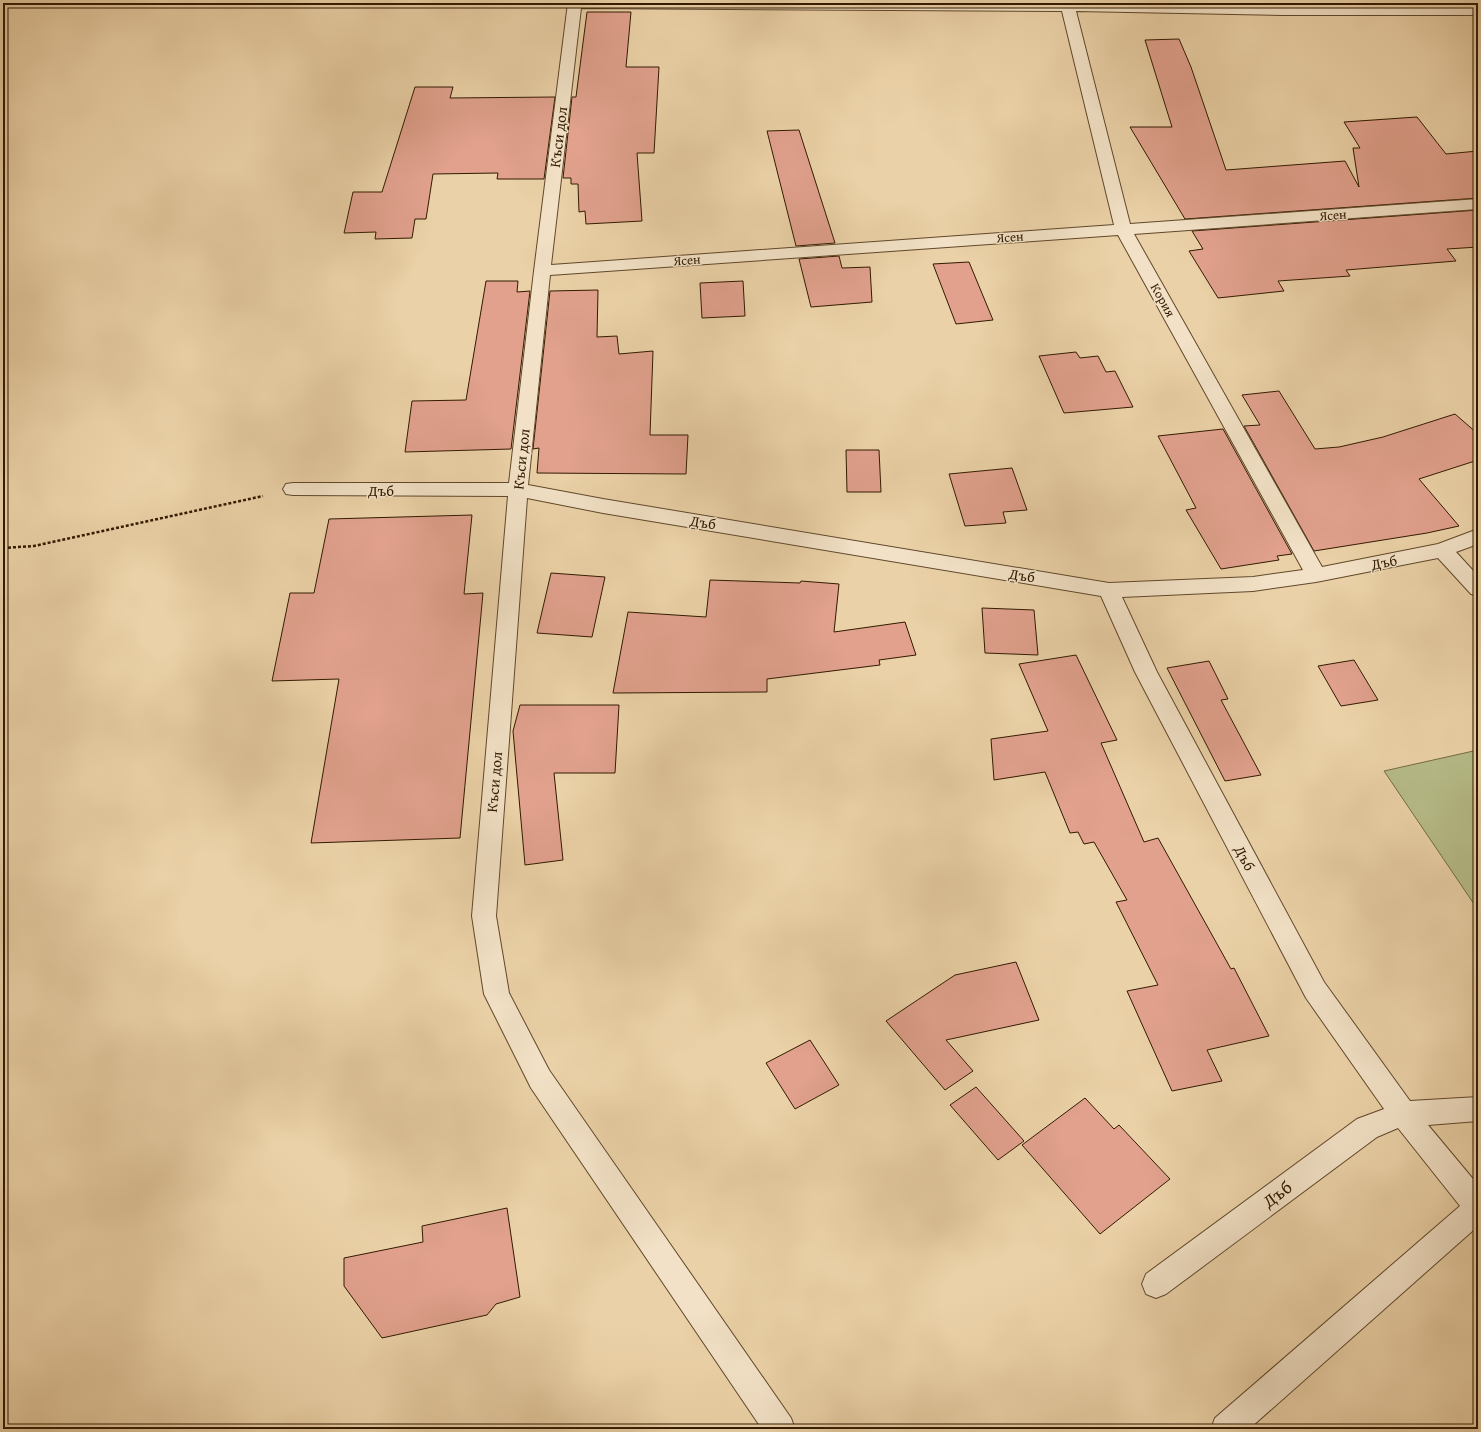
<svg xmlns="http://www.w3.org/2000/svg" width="1481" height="1432" font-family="'Gentium Book Plus',serif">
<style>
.green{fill:#b6bc88;stroke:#746b44}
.building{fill:#e1a18d;stroke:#311a00}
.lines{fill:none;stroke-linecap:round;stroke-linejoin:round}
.street-casing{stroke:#60482a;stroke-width:2}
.path{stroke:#311a00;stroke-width:2.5;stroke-dasharray:3 2;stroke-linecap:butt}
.street{fill:#f2e1c6;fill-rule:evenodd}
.labels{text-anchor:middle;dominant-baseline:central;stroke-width:3;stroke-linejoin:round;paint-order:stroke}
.far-street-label{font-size:13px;fill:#311a00;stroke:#f2e1c6}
.street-label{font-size:15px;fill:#311a00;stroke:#f2e1c6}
.near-street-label{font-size:18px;fill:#311a00;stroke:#f2e1c6}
</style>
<rect width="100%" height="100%" fill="#ebd1a7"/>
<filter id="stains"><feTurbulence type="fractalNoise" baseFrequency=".005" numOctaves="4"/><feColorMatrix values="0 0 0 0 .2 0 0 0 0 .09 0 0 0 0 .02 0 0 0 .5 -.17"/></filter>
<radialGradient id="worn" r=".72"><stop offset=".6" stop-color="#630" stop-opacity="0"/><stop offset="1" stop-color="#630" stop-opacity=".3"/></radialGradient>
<path class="green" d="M 1478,750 L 1478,910 L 1384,771 Z"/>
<path class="building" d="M 587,12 L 631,12 L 626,67 L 659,67 L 654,153 L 637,153 L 642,221 L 586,224 L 585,211 L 579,212 L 578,184 L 571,184 L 571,178 L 563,178 L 572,97 L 576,97 Z
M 1179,39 L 1191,67 L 1226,170 L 1345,161 L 1359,187 L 1353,148 L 1360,148 L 1344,122 L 1417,117 L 1446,154 L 1478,151 L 1478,198 L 1185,219 L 1130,127 L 1172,127 L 1145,40 Z
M 415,87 L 453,87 L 450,98 L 555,97 L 544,179 L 497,179 L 498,173 L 433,174 L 426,219 L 415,219 L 412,238 L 375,239 L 376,232 L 344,233 L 353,192 L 382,192 Z
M 799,130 L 835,243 L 796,246 L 767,131 Z
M 1478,210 L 1478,247 L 1447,249 L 1456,261 L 1346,270 L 1350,276 L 1278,281 L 1284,291 L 1218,298 L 1189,251 L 1203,249 L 1192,231 Z
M 839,256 L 842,268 L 870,267 L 872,302 L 811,307 L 799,259 Z
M 969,262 L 993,320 L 956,324 L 933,264 Z
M 486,281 L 518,281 L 517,292 L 530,291 L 511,449 L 405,452 L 412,401 L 466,400 Z
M 743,281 L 745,316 L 702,318 L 700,283 Z
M 598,290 L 597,337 L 617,336 L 619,354 L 653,351 L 650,435 L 688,435 L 686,474 L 537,473 L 539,448 L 533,449 L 550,291 Z
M 1076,352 L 1080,358 L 1098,356 L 1106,372 L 1115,371 L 1133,407 L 1064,413 L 1039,356 Z
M 1279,391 L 1315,449 L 1339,447 L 1383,437 L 1455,414 L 1478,434 L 1478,460 L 1419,479 L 1459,526 L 1427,533 L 1314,551 L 1244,426 L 1260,425 L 1242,395 Z
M 1223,429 L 1292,554 L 1277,556 L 1279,560 L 1221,569 L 1186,510 L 1196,508 L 1158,436 Z
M 846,450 L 879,450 L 881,492 L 847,492 Z
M 1012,468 L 1027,510 L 1003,512 L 1006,523 L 965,526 L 949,474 Z
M 472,515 L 464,594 L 483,593 L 460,838 L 311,843 L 339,679 L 272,681 L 290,593 L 314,593 L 329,519 Z
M 551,573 L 605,577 L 592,637 L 537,633 Z
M 710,580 L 800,583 L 801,581 L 839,584 L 834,632 L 905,622 L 916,655 L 879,660 L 880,665 L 767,679 L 767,692 L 613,693 L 628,612 L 706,617 Z
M 982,608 L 1034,610 L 1038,655 L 985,653 Z
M 1076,655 L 1117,740 L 1101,743 L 1144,842 L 1158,838 L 1231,969 L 1234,968 L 1269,1036 L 1207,1050 L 1222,1081 L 1172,1091 L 1127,991 L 1158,985 L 1116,902 L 1127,900 L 1094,842 L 1084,844 L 1078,832 L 1070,833 L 1045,772 L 994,780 L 991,739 L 1048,731 L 1019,664 Z
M 1354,660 L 1378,700 L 1341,706 L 1318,666 Z
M 1209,661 L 1228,699 L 1221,700 L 1261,775 L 1225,781 L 1167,668 Z
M 520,705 L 619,705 L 615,773 L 554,773 L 563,860 L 525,865 L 513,731 Z
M 1016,962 L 1039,1020 L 946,1040 L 973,1071 L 945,1090 L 886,1021 L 955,975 Z
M 810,1040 L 839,1085 L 795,1109 L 766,1063 Z
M 976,1087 L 1024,1141 L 998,1160 L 950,1105 Z
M 1085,1098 L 1114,1129 L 1119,1125 L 1170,1179 L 1100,1234 L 1022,1145 Z
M 507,1208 L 520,1297 L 496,1304 L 487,1315 L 382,1338 L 344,1286 L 344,1258 L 423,1242 L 422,1226 Z"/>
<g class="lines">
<defs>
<path id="street" d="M 568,3 L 1074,3 L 1282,7 L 1478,7 L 1478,15 L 1282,15 L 1076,11 L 1130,224 L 1478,199 L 1478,209 L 1134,234 L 1322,567 L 1438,544 L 1478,529 L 1478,544 L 1456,552 L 1478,576 L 1478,596 L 1471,594 L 1438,558 L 1316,582 L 1253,591 L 1122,597 L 1157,672 L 1324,982 L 1410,1101 L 1478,1097 L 1478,1121 L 1428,1125 L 1478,1185 L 1478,1226 L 1249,1429 L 1211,1429 L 1215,1418 L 1460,1206 L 1398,1128 L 1377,1137 L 1166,1294 L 1156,1298 L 1146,1294 L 1142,1284 L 1146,1274 L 1357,1119 L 1384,1109 L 1306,998 L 1135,672 L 1101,596 L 603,513 L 527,498 L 496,916 L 509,993 L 549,1070 L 791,1418 L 795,1429 L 762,1429 L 531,1088 L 484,994 L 472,916 L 508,496 L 293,495 L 286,494 L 283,489 L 286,484 L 293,483 L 509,483 L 534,271 ZM 581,8 L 1062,11 L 1114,225 L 551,265 ZM 1118,235 L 1303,570 L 1253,577 L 1109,583 L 603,499 L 528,485 L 550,275 Z"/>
</defs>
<use href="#street" class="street-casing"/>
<path class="path" d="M 3,548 L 34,546 L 263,496"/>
<use href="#street" class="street"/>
</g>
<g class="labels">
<g class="far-street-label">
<text transform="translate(1333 215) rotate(-4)">Ясен</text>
<text transform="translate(1010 237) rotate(-4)">Ясен</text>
<text transform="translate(687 260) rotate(-4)">Ясен</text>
<text transform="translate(1163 300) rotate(61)">Кория</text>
</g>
<g class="street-label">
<text transform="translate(558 137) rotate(-83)">Къси дол</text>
<text transform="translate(521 459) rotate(-84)">Къси дол</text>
<text x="381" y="490">Дъб</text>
<text transform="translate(703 522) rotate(9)">Дъб</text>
<text transform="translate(1384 562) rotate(-11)">Дъб</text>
<text transform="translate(1022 575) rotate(9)">Дъб</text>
<text transform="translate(494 782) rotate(-85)">Къси дол</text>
<text transform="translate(1245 858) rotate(62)">Дъб</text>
</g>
<g class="near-street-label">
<text transform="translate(1277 1194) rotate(-37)">Дъб</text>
</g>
</g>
<rect width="1481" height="1432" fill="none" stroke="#ebd1a7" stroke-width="16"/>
<rect x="4" y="4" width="1473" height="1424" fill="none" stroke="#311a00" stroke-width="2"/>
<rect x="8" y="8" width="1465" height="1416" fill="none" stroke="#311a00"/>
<rect width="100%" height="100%" filter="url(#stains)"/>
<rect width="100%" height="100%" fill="url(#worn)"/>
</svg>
